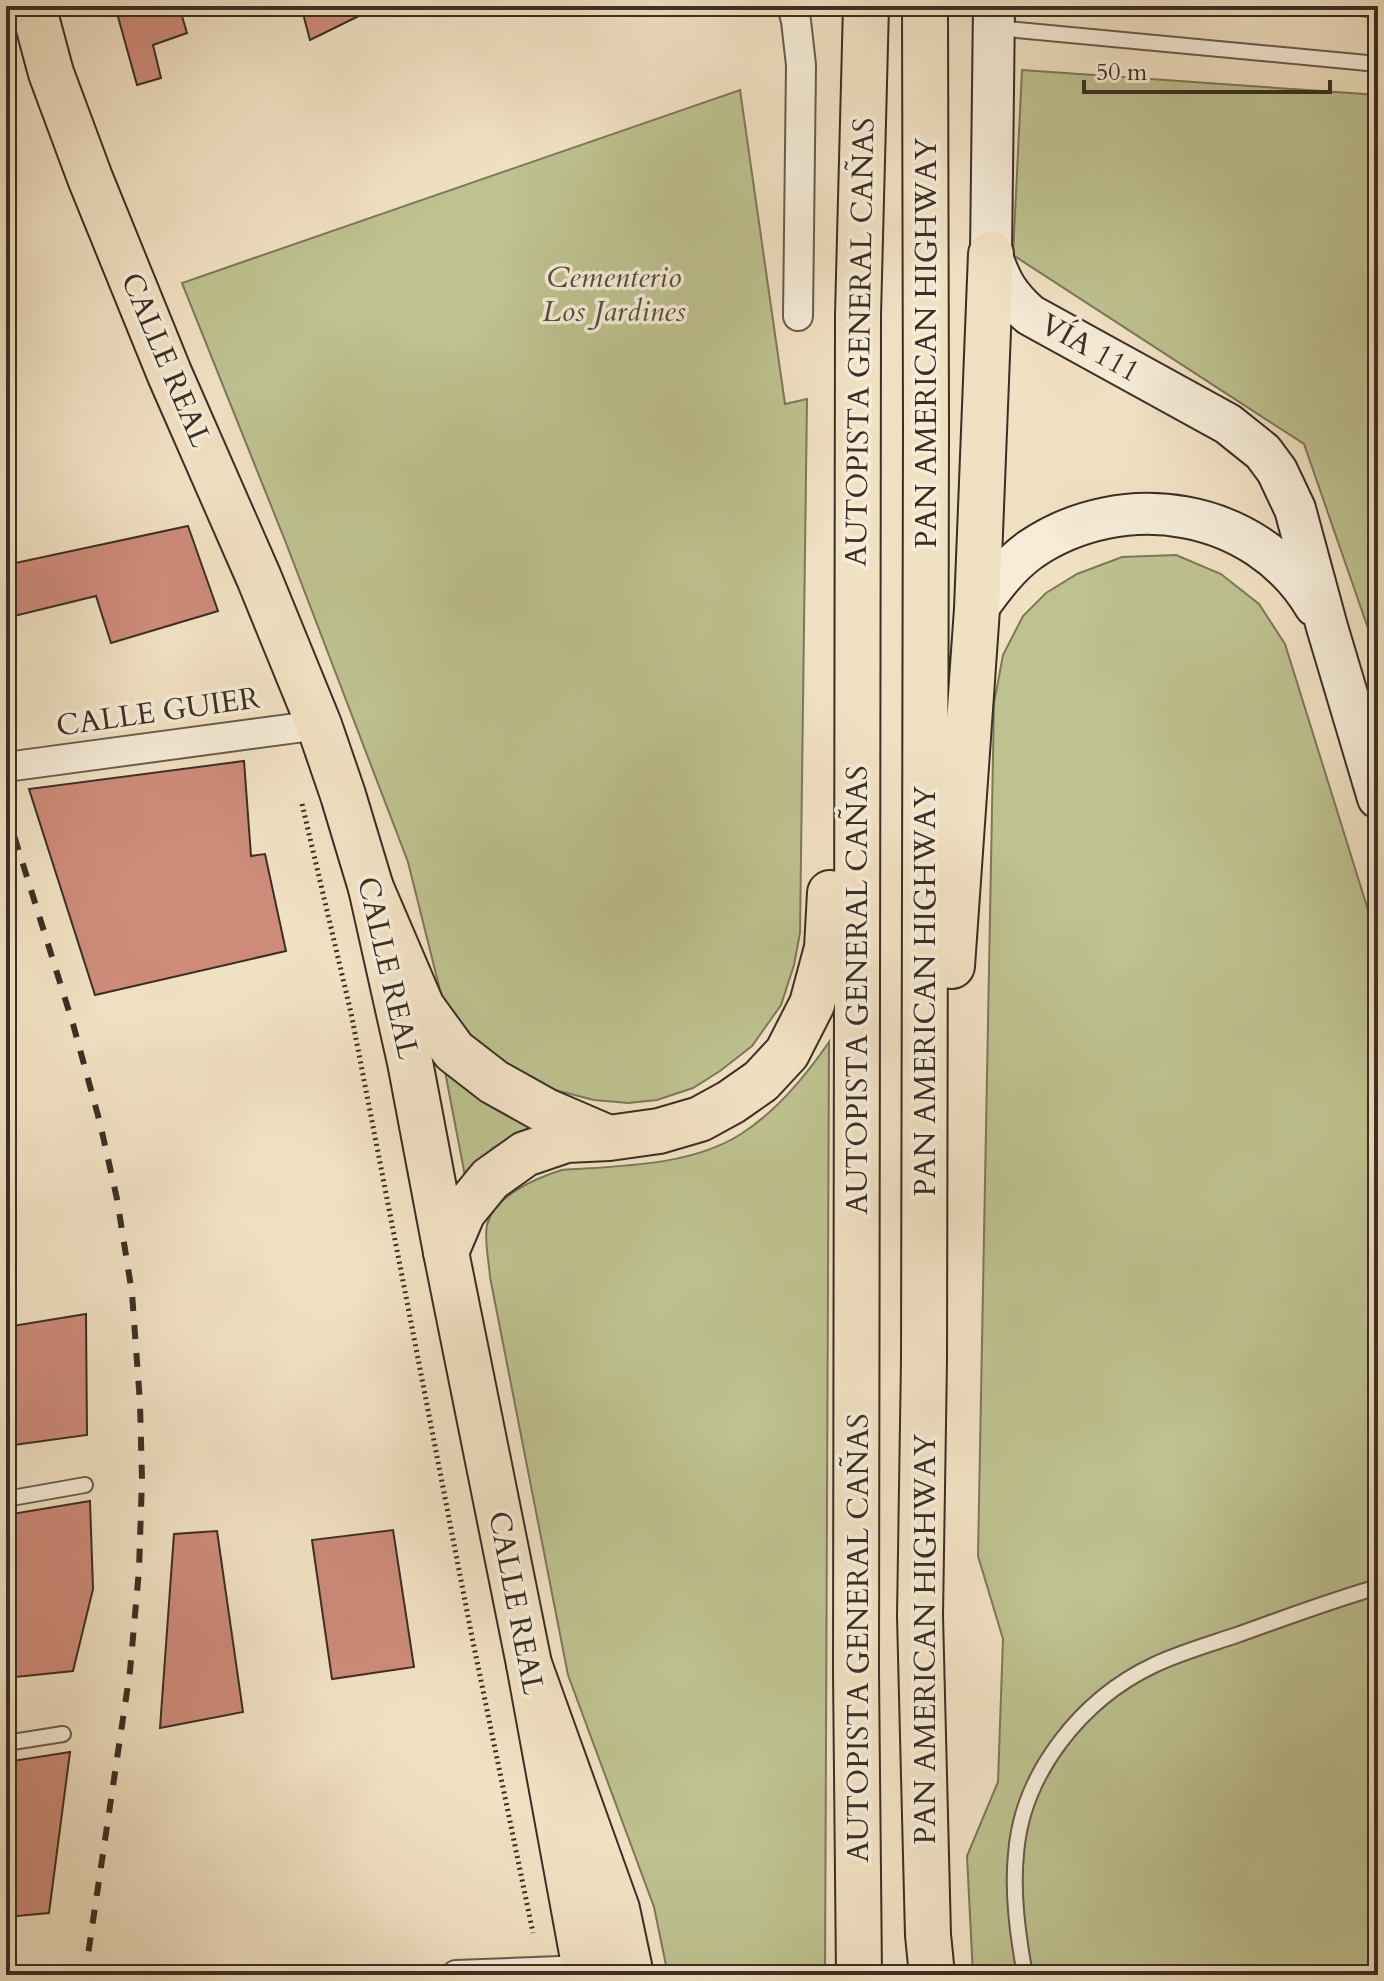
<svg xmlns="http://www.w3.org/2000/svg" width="1384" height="1981" font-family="Cardo,serif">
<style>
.green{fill:#bec190;stroke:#7c785a;stroke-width:2}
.building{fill:#ce8b7a;stroke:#3b2f24;stroke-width:2}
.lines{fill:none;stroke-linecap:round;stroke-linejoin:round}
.service-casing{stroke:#685c4c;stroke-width:18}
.minor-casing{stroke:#685c4c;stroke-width:32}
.secondary-casing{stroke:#3b2f24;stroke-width:44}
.primary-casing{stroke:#3b2f24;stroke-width:48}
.trunk-casing{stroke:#3b2f24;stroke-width:48}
.path{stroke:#3b2f24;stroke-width:5;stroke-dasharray:2 4;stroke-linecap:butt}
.service{stroke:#f6ecd8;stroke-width:14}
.minor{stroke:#f6ecd8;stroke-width:28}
.secondary{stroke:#f6ecd8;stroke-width:40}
.primary{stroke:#f1e1c3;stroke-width:44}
.trunk{stroke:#f1e1c3;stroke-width:44}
.rail{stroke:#3b2f24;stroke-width:6;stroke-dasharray:14 14;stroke-linecap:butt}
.labels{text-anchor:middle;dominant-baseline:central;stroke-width:7;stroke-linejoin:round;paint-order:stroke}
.park-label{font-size:30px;font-style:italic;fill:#554c3a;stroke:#f6ecd8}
.street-label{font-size:30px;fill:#3b2f24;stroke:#f6ecd8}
</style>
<rect width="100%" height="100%" fill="#f1e1c3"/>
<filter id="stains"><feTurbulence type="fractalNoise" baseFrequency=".0025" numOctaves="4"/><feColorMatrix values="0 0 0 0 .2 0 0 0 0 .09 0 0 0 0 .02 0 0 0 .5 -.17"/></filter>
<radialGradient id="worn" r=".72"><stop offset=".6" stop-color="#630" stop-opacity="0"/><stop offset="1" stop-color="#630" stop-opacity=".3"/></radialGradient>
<path class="green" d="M 1264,6 L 1378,6 L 1378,18 Z
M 1022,70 L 1378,95 L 1378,657 L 1304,444 L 1013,255 Z
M 740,90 L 785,404 L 807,399 L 800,933 L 794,965 L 781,1005 L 752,1046 L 720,1071 L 693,1088 L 657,1100 L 628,1103 L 594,1100 L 555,1090 L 521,1077 L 477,1043 L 442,998 L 408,862 L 286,543 L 182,283 Z
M 1176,555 L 1221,574 L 1259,604 L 1285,644 L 1378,942 L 1378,1975 L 973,1975 L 967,1856 L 998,1782 L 1003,1639 L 978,1556 L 994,703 L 1003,655 L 1023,616 L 1046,593 L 1077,574 L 1122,557 Z
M 829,1042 L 825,1975 L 668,1975 L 654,1907 L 568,1675 L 490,1277 C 489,1261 484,1241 487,1225 C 494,1196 536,1178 562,1170 C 620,1166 691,1166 741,1134 C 777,1111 805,1077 829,1042 Z
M 443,1061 L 491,1106 L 534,1129 L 493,1148 L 465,1176 Z"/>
<path class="building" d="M 115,6 L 179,6 L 187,33 L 153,45 L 161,78 L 137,85 Z
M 301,6 L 379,6 L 310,40 Z
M 188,526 L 218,611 L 111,643 L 96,596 L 6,618 L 6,565 Z
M 244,761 L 251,856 L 265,854 L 286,951 L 95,995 L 29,789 Z
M 86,1314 L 87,1435 L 6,1446 L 6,1327 Z
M 90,1501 L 93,1589 L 73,1671 L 6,1678 L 6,1515 Z
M 393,1530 L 414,1667 L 332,1679 L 312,1540 Z
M 217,1531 L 243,1712 L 160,1728 L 174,1534 Z
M 70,1752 L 49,1913 L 6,1917 L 6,1762 Z"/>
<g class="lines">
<defs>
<path id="service" d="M 996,28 L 1378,64
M 6,1499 L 85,1485
M 6,1743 L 63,1734
M 1025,1975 C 1018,1936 1012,1894 1016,1854 C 1022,1773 1082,1699 1154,1665 C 1179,1653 1207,1645 1234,1636 C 1282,1619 1329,1601 1378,1587"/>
<path id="minor" d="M 792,6 L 796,21 L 801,65 L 798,316
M 6,767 L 319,725
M 456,1975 L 585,1970"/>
<path id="secondary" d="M 994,6 L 991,254 C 1001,282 1007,295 1030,315 L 1228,424 L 1263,452 L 1277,471 L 1295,509 L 1327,627 L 1378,798
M 977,609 C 993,587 1008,566 1030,550 C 1122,487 1256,507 1315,606"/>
<path id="primary" d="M 33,6 L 51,73 L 90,178 L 170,375 L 259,578 L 319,725 L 343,795 L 371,888 L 410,1062 L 446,1252 L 529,1664 L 586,1975"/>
<path id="trunk" d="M 925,6 L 926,427 L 924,1360 L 920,1616 L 928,1935 L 932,1975
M 371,888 L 422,1007 L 454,1051 L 494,1082 L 546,1111 L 604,1136
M 952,966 L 977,609 L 991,254
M 446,1252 L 463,1212 L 490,1179 L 525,1154 L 566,1140 L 609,1138 L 659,1131 L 700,1119 L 731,1102 L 761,1081 L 787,1053 L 812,1004 L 827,948 L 830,893
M 529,1664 L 617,1909 L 631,1975
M 859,1975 L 856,1672 L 858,315 L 866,6"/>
</defs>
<use href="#service" class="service-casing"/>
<use href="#minor" class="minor-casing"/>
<use href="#secondary" class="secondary-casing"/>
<use href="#primary" class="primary-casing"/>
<use href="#trunk" class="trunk-casing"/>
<path class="path" d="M 302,804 L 351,1013 L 472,1637 L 533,1933"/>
<use href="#service" class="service"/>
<use href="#minor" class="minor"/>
<use href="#secondary" class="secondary"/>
<use href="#primary" class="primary"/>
<use href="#trunk" class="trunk"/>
<path class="rail" d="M 6,810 L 73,1024 L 100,1123 L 117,1199 L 132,1293 L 140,1403 L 142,1479 L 139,1570 L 130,1671 L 85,1975"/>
</g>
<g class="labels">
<g class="park-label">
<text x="614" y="277">Cementerio<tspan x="614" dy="34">Los Jardines</tspan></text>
</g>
<g class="street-label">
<text transform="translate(860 342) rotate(-89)">AUTOPISTA GENERAL CAÑAS</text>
<text transform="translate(926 343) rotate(-90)">PAN AMERICAN HIGHWAY</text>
<text transform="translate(1090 348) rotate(29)">VÍA 111</text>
<text transform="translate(166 360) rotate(67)">CALLE REAL</text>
<text transform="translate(158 712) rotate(-8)">CALLE GUIER</text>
<text transform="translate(388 968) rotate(77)">CALLE REAL</text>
<text transform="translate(857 990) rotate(-90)">AUTOPISTA GENERAL CAÑAS</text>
<text transform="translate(925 991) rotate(-90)">PAN AMERICAN HIGHWAY</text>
<text transform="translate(516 1603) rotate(79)">CALLE REAL</text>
<text transform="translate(858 1638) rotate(-90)">AUTOPISTA GENERAL CAÑAS</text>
<text transform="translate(925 1639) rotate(-90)">PAN AMERICAN HIGHWAY</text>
</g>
</g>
<rect width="1384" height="1981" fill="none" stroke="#f1e1c3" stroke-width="32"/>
<rect x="8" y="8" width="1368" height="1965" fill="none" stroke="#3b2f24" stroke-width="4"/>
<rect x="16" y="16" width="1352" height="1949" fill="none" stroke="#3b2f24" stroke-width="2"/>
<path d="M1084 80v12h246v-12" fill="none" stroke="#3b2f24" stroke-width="4"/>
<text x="1096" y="80" font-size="24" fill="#3b2f24" stroke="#f6ecd8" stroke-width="6" paint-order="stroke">50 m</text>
<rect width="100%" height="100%" filter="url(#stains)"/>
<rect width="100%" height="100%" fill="url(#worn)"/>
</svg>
